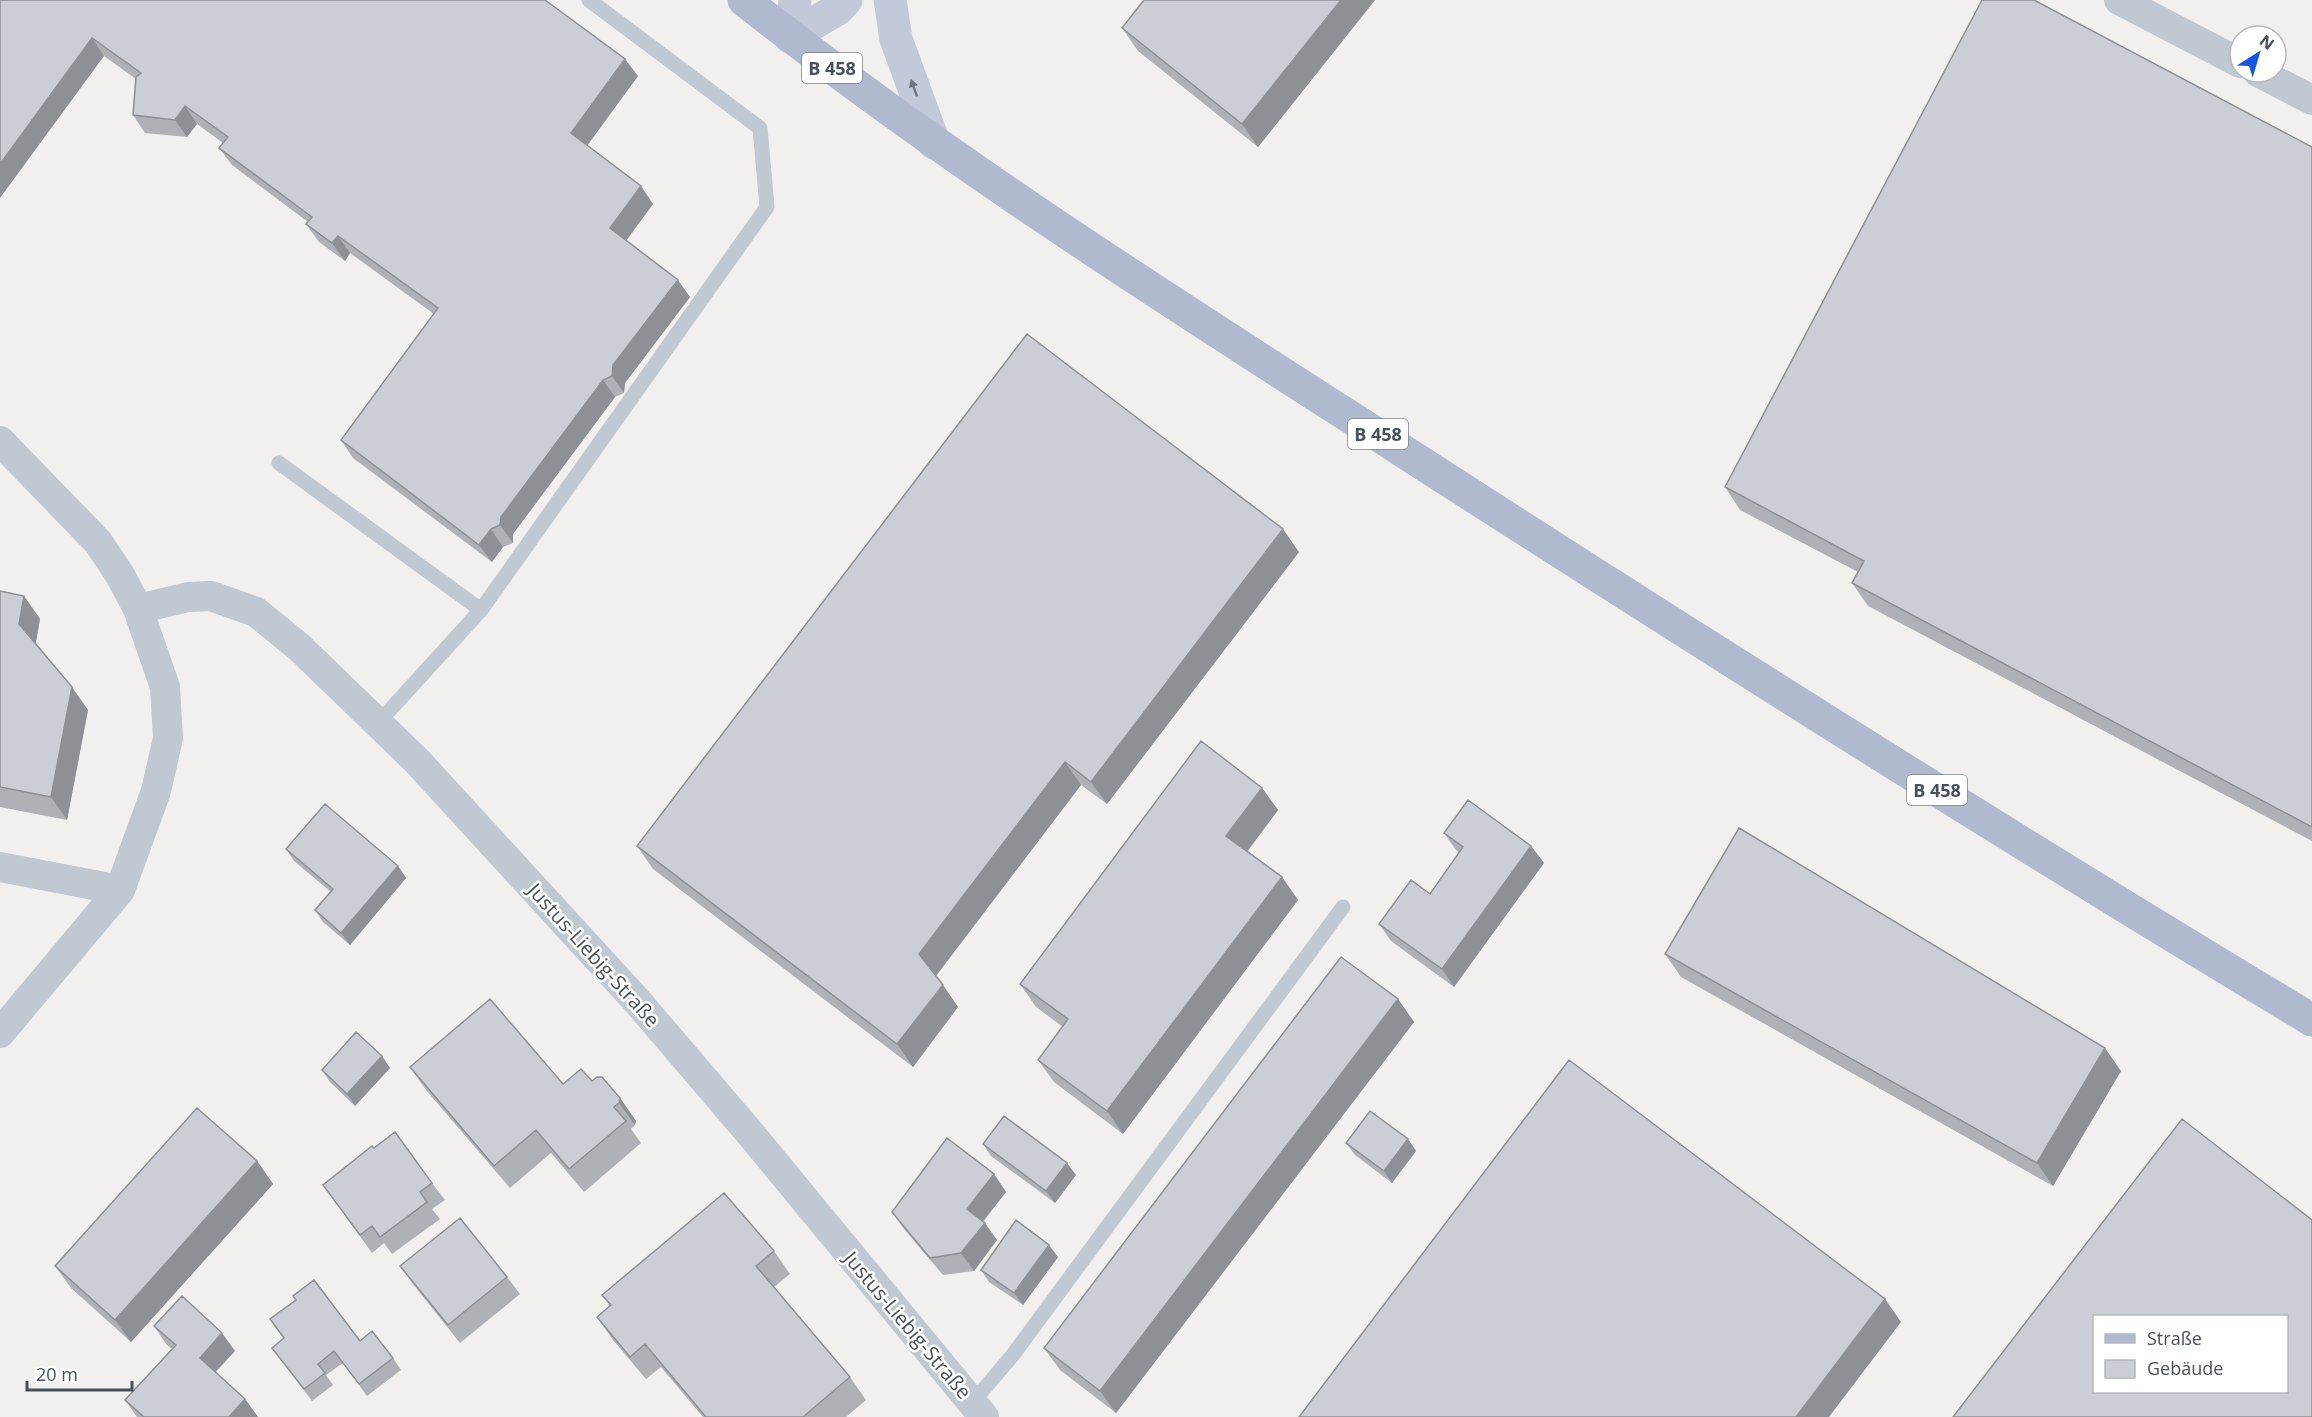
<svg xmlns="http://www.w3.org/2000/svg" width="2312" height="1417" font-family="'Open Sans',sans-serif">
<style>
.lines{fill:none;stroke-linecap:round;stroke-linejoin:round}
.lane{stroke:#c0c8d2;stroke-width:15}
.street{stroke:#c0c8d2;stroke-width:30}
.secondary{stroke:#c2cad9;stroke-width:33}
.primary{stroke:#afbacf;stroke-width:33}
.wall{fill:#afb1b7}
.shaded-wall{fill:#8e9095}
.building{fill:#cbced5;stroke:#8e9095;stroke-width:1.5;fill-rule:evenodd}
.oneway{fill:#6c7582}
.labels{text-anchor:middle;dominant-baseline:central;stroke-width:5;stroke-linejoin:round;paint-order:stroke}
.shield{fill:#fff;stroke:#7e848e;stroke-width:1.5}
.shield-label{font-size:18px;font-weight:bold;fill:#47505d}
.street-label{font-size:20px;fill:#47505d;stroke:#fff}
</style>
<rect width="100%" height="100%" fill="#f2f0ef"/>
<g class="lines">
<path class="lane" d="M 279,463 L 481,610 L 379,722
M 481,610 L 767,207 L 760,128 L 589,0
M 972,1403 L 1012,1356 L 1343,907"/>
<path class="street" d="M 2119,0 L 2240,63
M 2258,72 L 2312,100
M 0,441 L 98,542 L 120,575 L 138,609 L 165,687 L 168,738 L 156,791 L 120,890 L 0,1033
M 138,609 L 188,597 L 211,596 L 256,612 L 299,647 L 417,761 L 637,1001 L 749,1132 L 984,1417
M 0,867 L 120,890"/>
<path class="secondary" d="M 890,0 L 896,39 L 934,143
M 790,37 L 838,9 L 846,0
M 790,37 L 795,0"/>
<path class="primary" d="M 744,0 C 953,165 1179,307 1403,451 C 1704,645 2006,836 2312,1020"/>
</g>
<path class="wall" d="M 0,0 L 638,76 L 587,146 L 653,204 L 626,241 L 690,297 L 625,383 L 624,393 L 615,397 L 513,534 L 513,543 L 503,547 L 492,562 L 353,458 L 341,440 L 434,314 L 350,253 L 345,261 L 319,242 L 306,224 L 308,222 L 232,165 L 219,148 L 223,143 L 197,124 L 187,137 L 145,133 L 133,115 L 136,79 L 104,56 Z
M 1144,0 L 1375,0 L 1258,147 L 1138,51 L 1122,28 Z
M 2312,147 L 2312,841 L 1868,606 L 1852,583 L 1858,572 L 1740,510 L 1725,487 Z
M 1299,552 L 1107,804 L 1081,785 L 936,976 L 958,1007 L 913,1067 L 653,869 L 637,846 Z
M 0,591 L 24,596 L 40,619 L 36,643 L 88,710 L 67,820 L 0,807 Z
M 1262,788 L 1278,810 L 1248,851 L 1282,877 L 1298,900 L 1123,1134 L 1054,1082 L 1038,1060 L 1063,1027 L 1036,1007 L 1020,984 Z
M 1444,833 L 1531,846 L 1544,863 L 1454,987 L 1391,941 L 1379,924 L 1430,894 L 1460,853 L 1456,850 Z
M 286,849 L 398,866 L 406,878 L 350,945 L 323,922 L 315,910 L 331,892 L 294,861 Z
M 1665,954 L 2121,1071 L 2053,1186 L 1681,977 Z
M 1398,999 L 1414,1022 L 1116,1413 L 1060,1370 L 1044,1348 Z
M 410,1067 L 563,1084 L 592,1081 L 620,1098 L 636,1121 L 635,1125 L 631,1129 L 641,1143 L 584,1192 L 551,1153 L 510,1188 L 426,1090 Z
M 390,1068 L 355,1106 L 330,1082 L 322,1070 Z
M 1408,1139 L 1416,1151 L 1392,1183 L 1355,1155 L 1346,1143 Z
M 983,1144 L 1076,1175 L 1055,1203 L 991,1156 Z
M 374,1148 L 432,1183 L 445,1200 L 432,1209 L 440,1219 L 392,1254 L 384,1243 L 372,1253 L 323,1185 Z
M 257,1161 L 273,1184 L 131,1342 L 71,1288 L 55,1266 Z
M 994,1174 L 1006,1192 L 983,1222 L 997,1240 L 974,1271 L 943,1275 L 904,1229 L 892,1212 Z
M 774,1251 L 790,1274 L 774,1287 L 850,1377 L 866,1400 L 846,1417 L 703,1417 L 661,1367 L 646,1379 L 613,1340 L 597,1317 L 610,1306 L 602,1295 Z
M 1058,1257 L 1023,1305 L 989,1282 L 981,1270 Z
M 400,1266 L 507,1277 L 520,1294 L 460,1343 L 413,1284 Z
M 270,1319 L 360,1341 L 393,1358 L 401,1370 L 367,1396 L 343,1363 L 326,1375 L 333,1385 L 312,1401 L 272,1348 L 284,1339 Z
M 154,1326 L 235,1351 L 216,1372 L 245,1399 L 258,1417 L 137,1417 L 125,1400 L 172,1349 L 166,1344 Z"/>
<path class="shaded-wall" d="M 1341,0 L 1375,0 L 1258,147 L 1242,124 Z
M 92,38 L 104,56 L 0,198 L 0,164 Z
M 625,59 L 638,76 L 583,151 L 571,133 Z
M 185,106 L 197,124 L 187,137 L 175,120 Z
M 641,186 L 653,204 L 622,246 L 610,228 Z
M 338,236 L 350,253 L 345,261 L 332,243 Z
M 678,280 L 690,297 L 625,383 L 624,393 L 612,376 L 613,365 Z
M 603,380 L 615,397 L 513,534 L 513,543 L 500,525 L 501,517 Z
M 491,529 L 503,547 L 492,562 L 479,545 Z
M 1283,529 L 1299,552 L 1107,804 L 1091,782 Z
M 24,596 L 40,619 L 35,646 L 19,624 Z
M 72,687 L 88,710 L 67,820 L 51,797 Z
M 1065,762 L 1081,785 L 935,977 L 919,954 Z
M 1262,788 L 1278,810 L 1242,858 L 1226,836 Z
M 1531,846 L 1544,863 L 1454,987 L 1442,969 Z
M 398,866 L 406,878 L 350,945 L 341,933 Z
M 1282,877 L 1298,900 L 1123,1134 L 1107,1111 Z
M 943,985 L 958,1007 L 913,1067 L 897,1044 Z
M 1398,999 L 1414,1022 L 1116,1413 L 1100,1391 Z
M 2105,1048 L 2121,1071 L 2053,1186 L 2037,1163 Z
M 382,1056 L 390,1068 L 355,1106 L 347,1094 Z
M 620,1098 L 636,1121 L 635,1125 L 619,1103 Z
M 1408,1139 L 1416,1151 L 1392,1183 L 1384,1171 Z
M 257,1161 L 273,1184 L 131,1342 L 115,1320 Z
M 1067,1163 L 1076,1175 L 1055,1203 L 1046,1191 Z
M 994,1174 L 1006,1192 L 979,1226 L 967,1209 Z
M 985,1223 L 997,1240 L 974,1271 L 961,1253 Z
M 1049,1245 L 1058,1257 L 1023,1305 L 1014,1293 Z
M 1885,1299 L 1901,1322 L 1829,1417 L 1796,1417 Z
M 222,1333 L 235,1351 L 212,1375 L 200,1358 Z
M 245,1399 L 258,1417 L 229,1417 Z"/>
<path class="building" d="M 0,0 L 545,0 L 625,59 L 571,133 L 641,186 L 610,228 L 678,280 L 613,365 L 612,376 L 603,380 L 501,517 L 500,525 L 491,529 L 479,545 L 341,440 L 438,308 L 338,236 L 332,243 L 306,224 L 312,217 L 219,148 L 228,137 L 185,106 L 175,120 L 133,115 L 136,77 L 141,73 L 92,38 L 0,164 Z
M 1144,0 L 1341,0 L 1242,124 L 1122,28 Z
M 1982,0 L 2034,0 L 2312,147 L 2312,827 L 1852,583 L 1864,561 L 1725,487 Z
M 1027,334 L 1283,529 L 1091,782 L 1065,762 L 919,954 L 943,985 L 897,1044 L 637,846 Z
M 0,591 L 24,596 L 19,624 L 72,687 L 51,797 L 0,787 Z
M 1201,741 L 1262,788 L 1226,836 L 1282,877 L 1107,1111 L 1038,1060 L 1068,1019 L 1020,984 Z
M 1468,800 L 1531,846 L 1442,969 L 1379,924 L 1411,880 L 1430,894 L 1463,847 L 1444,833 Z
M 325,804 L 398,866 L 341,933 L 315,910 L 333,889 L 286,849 Z
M 1739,828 L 2105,1048 L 2037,1163 L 1665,954 Z
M 1341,957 L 1398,999 L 1100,1391 L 1044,1348 Z
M 490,999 L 563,1084 L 581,1069 L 592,1081 L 597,1077 L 602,1077 L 620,1098 L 619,1103 L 614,1107 L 626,1121 L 569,1169 L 536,1130 L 494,1166 L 410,1067 Z
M 356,1032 L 382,1056 L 347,1094 L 322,1070 Z
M 1569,1060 L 1885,1299 L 1796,1417 L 1299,1417 Z
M 197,1108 L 257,1161 L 115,1320 L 55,1266 Z
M 1370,1111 L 1408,1139 L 1384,1171 L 1346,1143 Z
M 1004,1116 L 1067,1163 L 1046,1191 L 983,1144 Z
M 2182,1119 L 2312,1220 L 2312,1417 L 1953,1417 ZM 2094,1317 L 2286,1317 L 2286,1392 L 2094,1392 Z
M 395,1132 L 432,1183 L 420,1192 L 427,1202 L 380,1237 L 372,1226 L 360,1235 L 323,1185 L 372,1146 L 374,1148 Z
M 947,1138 L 994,1174 L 967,1209 L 985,1223 L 961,1253 L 930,1258 L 892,1212 Z
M 724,1193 L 774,1251 L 756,1266 L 850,1377 L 803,1417 L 706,1417 L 645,1344 L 630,1357 L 597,1317 L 611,1305 L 602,1295 Z
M 460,1218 L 507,1277 L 448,1325 L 400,1266 Z
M 1016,1220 L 1049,1245 L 1014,1293 L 981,1270 Z
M 314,1280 L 360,1341 L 372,1331 L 393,1358 L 359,1384 L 334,1351 L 318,1364 L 325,1373 L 304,1389 L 272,1348 L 284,1338 L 270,1319 L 296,1300 L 293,1296 Z
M 182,1296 L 222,1333 L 200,1358 L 245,1399 L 229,1417 L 144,1417 L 125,1400 L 176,1345 L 154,1326 Z"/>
<defs><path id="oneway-solid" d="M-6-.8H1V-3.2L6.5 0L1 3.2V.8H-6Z" transform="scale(1.5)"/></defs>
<use class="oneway" href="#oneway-solid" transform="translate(914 88) rotate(-110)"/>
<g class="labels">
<g class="shield">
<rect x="802" y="53" width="60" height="30" rx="4.5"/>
<rect x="1348" y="419" width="60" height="30" rx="4.5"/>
<rect x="1907" y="775" width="60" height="30" rx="4.5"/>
</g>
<g class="shield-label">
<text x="832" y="68">B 458</text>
<text x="1378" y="434">B 458</text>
<text x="1937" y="790">B 458</text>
</g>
<g class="street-label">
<text transform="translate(594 955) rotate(48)">Justus-Liebig-Straße</text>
<text transform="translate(908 1325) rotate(50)">Justus-Liebig-Straße</text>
</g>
</g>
<rect x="2093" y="1315" width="195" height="78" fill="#ffffff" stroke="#b5b9be" stroke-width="1.5"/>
<rect x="2105" y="1334" width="30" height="9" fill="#afbacf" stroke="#b5b9be" stroke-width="1.5"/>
<text x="2147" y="1345" font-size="18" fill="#47505d">Straße</text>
<rect x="2105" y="1360" width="30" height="18" fill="#cbced5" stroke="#b5b9be" stroke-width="1.5"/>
<text x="2147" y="1375" font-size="18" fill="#47505d">Gebäude</text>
<g transform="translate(2258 54) rotate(37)"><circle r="28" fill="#ffffff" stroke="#b5b9be" stroke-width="1.5"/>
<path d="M0-4.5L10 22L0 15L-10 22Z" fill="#1654e6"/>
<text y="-9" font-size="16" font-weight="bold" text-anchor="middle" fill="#47505d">N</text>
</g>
<path d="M27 1381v9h105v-9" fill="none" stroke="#47505d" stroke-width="3"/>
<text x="36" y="1381" font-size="18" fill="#47505d" stroke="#ffffff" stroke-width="4.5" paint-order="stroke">20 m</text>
</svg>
